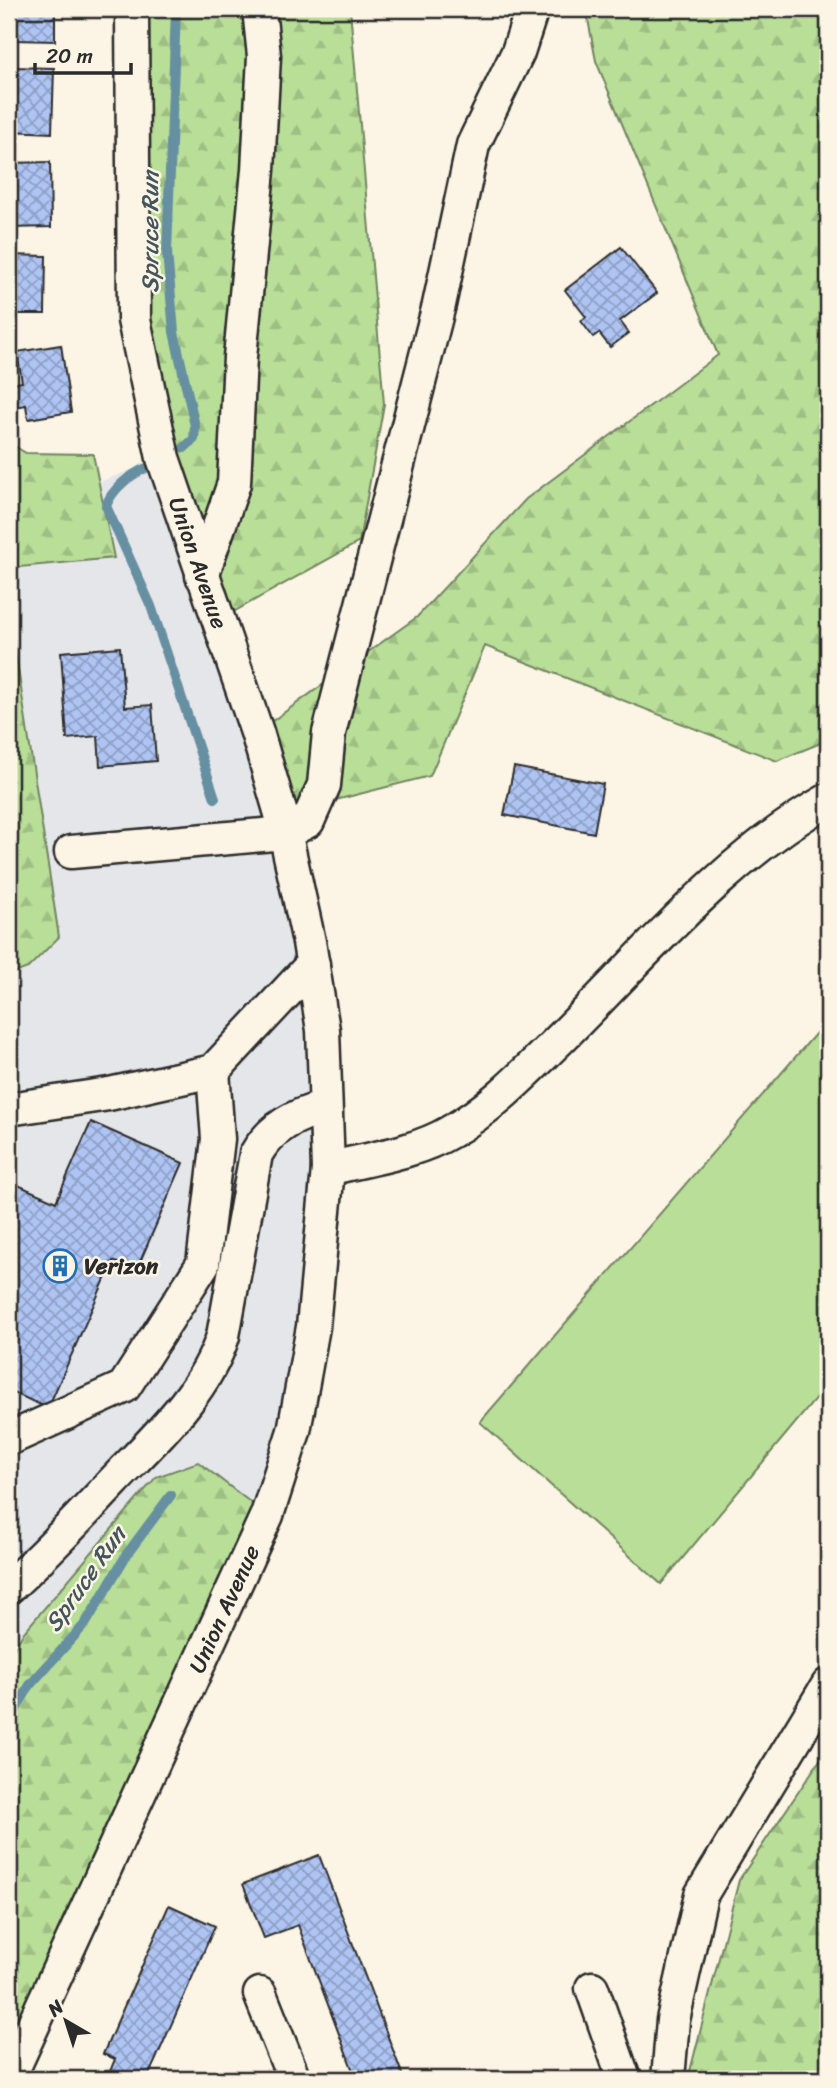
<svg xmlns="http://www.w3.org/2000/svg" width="837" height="2088" font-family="Sriracha,sans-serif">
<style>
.built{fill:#e5e6e9}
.grass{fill:#b8de98;stroke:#728462;stroke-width:2}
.forest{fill:url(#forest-firs);stroke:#728462;stroke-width:2}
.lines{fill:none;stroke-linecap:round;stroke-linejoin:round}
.stream{stroke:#668fa1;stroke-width:10}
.building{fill:url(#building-cross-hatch);stroke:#2b2b2b;stroke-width:2}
.minor-casing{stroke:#2b2b2b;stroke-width:37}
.minor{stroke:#fcf5e5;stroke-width:32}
.labels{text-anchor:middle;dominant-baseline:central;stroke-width:5;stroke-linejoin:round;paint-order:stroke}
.street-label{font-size:23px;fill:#2b2b2b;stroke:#fcf5e5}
.poi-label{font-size:23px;font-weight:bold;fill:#2b2b2b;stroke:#fcf5e5;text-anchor:start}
.water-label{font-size:24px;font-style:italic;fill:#44555c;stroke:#fcf5e5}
</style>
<defs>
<pattern id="forest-firs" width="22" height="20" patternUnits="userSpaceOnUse" patternTransform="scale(1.75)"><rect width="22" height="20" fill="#b8de98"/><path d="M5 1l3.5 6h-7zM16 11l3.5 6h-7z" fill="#9ebf83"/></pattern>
<pattern id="building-cross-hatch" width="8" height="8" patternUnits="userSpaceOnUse" patternTransform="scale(1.75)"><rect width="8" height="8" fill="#aec4f3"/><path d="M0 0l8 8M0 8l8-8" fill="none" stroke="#8e9fc5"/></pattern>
</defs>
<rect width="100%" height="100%" fill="#fcf5e5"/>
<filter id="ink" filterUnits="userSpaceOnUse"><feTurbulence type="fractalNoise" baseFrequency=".0143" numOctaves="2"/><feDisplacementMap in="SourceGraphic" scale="14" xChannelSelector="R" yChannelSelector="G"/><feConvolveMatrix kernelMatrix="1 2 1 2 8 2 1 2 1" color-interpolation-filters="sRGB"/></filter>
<g filter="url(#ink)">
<path class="built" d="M 163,458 L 281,814 L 328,1169 L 267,1515 L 9,1657 L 9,975 L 28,968 L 59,937 L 9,610 L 9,568 L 113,558 L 99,482 Z"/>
<path class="grass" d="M 823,1025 L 828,1030 L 828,1384 L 661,1584 L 480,1422 Z"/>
<path class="forest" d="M 132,9 L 350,9 L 384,404 L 359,542 L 217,621 L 134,320 Z
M 586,9 L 828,9 L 828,740 L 777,761 L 485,646 L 430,776 L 281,814 L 257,732 L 417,617 L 526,499 L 718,355 L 596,61 Z
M 9,443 L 26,453 L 93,454 L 114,558 L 9,568 Z
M 9,610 L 59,937 L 28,968 L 9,975 Z
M 198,1462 L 267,1515 L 9,2078 L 9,1657 L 24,1632 L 156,1477 Z
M 828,1748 L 828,2079 L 688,2079 L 739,1880 Z"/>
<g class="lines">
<path class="stream" d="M 176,9 L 167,252 L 174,332 L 195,426 L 194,439 L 184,448
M 146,468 C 130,475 112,489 106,506 L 151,606 L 215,798
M 9,1721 L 30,1685 L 86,1623 L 127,1554 L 171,1495"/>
</g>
<path class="building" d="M 15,9 L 55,9 L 55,41 L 14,40 Z
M 11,67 L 54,68 L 52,133 L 9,131 Z
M 50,162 L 51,227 L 9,228 L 9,163 Z
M 621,247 L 657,293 L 620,321 L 629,333 L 610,347 L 599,333 L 593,337 L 581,321 L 586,317 L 565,290 Z
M 9,255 L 46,256 L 45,314 L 9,314 Z
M 61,345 L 71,412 L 28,419 L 26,405 L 9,408 L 9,384 L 22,382 L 17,352 Z
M 120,647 L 125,707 L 152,705 L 156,761 L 100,766 L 98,736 L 67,739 L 61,652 Z
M 514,767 L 603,784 L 594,833 L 504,815 Z
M 91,1122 L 183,1163 L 136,1271 L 113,1261 L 48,1408 L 9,1391 L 9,1181 L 56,1202 Z
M 319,1855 L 404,2079 L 356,2079 L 298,1925 L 264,1938 L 243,1884 Z
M 169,1905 L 215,1926 L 148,2077 L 152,2079 L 107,2079 L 115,2059 L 103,2054 Z
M 555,2072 L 558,2079 L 537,2079 Z"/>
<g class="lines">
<defs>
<g id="minor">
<path d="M 202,576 L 234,483 L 240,357 L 258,170 L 264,56 L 259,9"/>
<path d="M 71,852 L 285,833 L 308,821 L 324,785 L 329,733 L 439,305 L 473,145 L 518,52 L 532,9"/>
<path d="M 9,1109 L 109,1094 L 213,1071 L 313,964"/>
<path d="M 328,1169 C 367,1159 415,1153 450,1132 C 492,1108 525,1073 559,1040 C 645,955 722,860 828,800"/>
<path d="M 9,1439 L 124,1387 L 203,1264 L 218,1139 L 213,1071"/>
<path d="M 9,1587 C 46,1554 80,1517 114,1481 C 155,1438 205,1393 223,1336 L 256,1154 C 271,1127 296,1115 325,1107"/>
<path d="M 592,1988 L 624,2079"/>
<path d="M 260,1994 L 294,2079"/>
<path id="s1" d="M 9,2078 L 267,1515 L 294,1431 L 313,1327 L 328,1169 L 323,1030 L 309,942 L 281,814 L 257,732 L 163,458 L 134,320 L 132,9"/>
<path d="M 668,2079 L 673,2020 L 701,1895 L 828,1685"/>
</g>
</defs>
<use href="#minor" class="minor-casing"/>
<use href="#minor" class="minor"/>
</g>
</g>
<defs>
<symbol id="building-ring" viewBox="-11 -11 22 22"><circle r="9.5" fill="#fcf5e5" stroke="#1f6fb2" stroke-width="1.5"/><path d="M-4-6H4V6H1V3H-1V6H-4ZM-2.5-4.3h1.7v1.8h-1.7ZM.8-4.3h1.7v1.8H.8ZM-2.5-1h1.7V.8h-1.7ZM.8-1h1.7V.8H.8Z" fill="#1f6fb2"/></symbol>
</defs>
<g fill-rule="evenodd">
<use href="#building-ring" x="41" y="1247" width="38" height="38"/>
</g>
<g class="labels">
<g class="street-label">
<text transform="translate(198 563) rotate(71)">Union Avenue</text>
<text stroke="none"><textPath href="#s1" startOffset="516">Union Avenue</textPath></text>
</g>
<g class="poi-label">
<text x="84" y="1266">Verizon</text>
</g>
<g class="water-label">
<text transform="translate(150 232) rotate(-90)">Spruce Run</text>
<text transform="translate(85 1579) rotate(-55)">Spruce Run</text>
</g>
</g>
<rect width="837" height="2088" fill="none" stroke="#fcf5e5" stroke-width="35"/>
<rect x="18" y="18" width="802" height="2053" fill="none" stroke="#2b2b2b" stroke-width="2.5" filter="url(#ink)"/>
<g transform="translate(66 2021) rotate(321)" stroke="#fcf5e5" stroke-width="5" paint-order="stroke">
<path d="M0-5L12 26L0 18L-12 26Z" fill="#2b2b2b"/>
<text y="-10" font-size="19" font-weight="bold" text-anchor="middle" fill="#2b2b2b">N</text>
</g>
<path d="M35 63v10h96v-10" fill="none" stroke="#2b2b2b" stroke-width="3.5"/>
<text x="46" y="63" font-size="21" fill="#2b2b2b" stroke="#fcf5e5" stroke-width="5" paint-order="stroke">20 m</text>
</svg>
